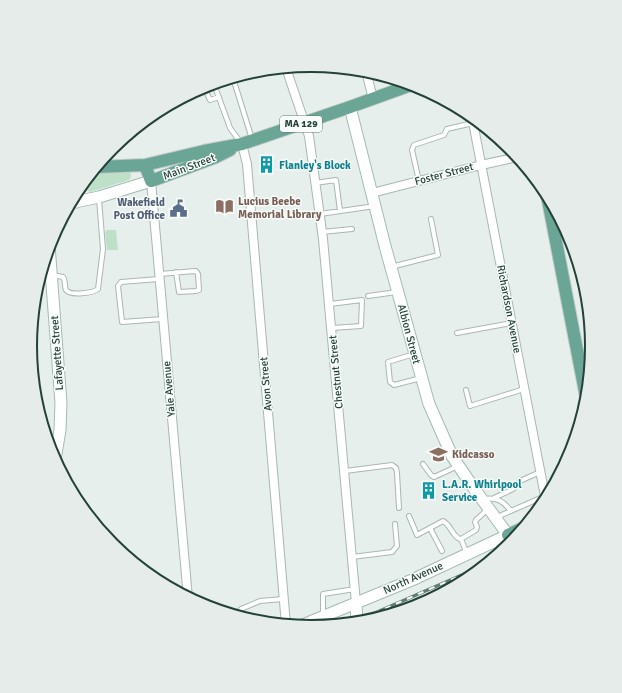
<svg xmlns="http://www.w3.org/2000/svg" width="622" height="693" font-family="Signika,sans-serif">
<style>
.green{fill:#bfe0c8}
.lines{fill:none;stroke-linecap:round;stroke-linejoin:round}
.lane-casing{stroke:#a8b8b2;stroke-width:6}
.street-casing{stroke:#a8b8b2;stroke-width:10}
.secondary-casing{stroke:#a4bbb3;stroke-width:13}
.primary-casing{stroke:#c2cac8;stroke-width:14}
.lane{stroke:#fff;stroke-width:4}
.street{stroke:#fff;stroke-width:8}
.secondary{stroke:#fff;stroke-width:11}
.primary{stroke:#6aa596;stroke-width:12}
.rail-casing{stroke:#5f7d75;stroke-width:3.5}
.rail{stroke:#f7fbf9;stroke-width:2;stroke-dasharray:6;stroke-linecap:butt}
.labels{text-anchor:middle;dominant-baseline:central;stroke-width:3;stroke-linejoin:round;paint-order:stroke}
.shield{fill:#f7fbf9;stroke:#637a73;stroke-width:1}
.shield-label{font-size:10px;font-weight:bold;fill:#24423a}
.culture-label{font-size:11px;font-weight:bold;fill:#0d838f;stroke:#f7fbf9;text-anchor:start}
.street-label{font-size:11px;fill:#24423a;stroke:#f7fbf9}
.education-label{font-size:11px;font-weight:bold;fill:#785e54;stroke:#f7fbf9;text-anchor:start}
.service-label{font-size:11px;font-weight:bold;fill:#4e5e75;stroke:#f7fbf9;text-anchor:end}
.rim{fill:none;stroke:#24423a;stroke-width:2}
</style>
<rect width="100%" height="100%" fill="#e6efeb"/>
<path class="green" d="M 128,169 L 130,171 L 131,176 L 129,180 L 90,192 L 85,188 L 84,182 L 92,173 Z
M 107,230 L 116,230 L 118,250 L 107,250 L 105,232 Z"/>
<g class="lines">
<defs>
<path id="lane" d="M 233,78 L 252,139
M 214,84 L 230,128 L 241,143
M 204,87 L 210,100 L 219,97
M 419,181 L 412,150 L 414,145 L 444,135 L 447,129 L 473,123
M 315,183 L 336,180 L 340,211
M 320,214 L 375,206
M 322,232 L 352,229
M 391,267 L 438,255 L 431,219
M 160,274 L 195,271 L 196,271 L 198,274 L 199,290 L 196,291 L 179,292 L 176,272
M 52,275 L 63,277 C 66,281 64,286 66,290 C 70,296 94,293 98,289 L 103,249 L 99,199
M 159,279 L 121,282 L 118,286 L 122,322 L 163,319
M 368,296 L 397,292
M 330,304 L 362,300 L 361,326 L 332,328
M 457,333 L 511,323
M 414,354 L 388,362 L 390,382 L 394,385 L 421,378
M 466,390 L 470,406 L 524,389
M 423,464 L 431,475 L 434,477 L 458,466
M 345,471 L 392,465 L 396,468 L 397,473 L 399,508
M 494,498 L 513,489 L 520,481 L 540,472
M 484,499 C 497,497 503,501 511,511
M 409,516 L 417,535 L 443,521 C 451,525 452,536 460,539
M 497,517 L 545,496
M 430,528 L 442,551
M 467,554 L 461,539 L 476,530 L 477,527 L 475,522 L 476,520 L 488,509
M 352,557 L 392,552 L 397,546 L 395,524
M 323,614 L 323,594 L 355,589
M 242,618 L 240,612 L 241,609 L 260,601 L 283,599"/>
<path id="street" d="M 286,68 L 309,136 L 323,239 L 356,603
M 366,71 L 373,99
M 472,117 L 546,501
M 242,144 L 247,164 L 286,625
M 151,181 L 188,598
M 372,193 L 481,165 L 518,157"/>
<path id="secondary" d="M 77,202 L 77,190
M 70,203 L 99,197 L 151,181
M 49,245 L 61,403 L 60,430 L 55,460
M 356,603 L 357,623
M 300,626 L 412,580 L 508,535 L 473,487 L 452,456 L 429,404 L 385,246 L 350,107"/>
<path id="primary" d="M 145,165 L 151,181 L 216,157 L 230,150
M 97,167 L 145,165 L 204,151 L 242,144 L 350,107 L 411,85
M 547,195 L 587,402
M 513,541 L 508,535 L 525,527"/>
</defs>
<use href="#lane" class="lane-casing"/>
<use href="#street" class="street-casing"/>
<use href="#secondary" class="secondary-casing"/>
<use href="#primary" class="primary-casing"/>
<use href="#lane" class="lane"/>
<use href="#street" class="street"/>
<use href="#secondary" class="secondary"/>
<use href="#primary" class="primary"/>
<defs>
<path id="rail" d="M 352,623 L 487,564"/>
</defs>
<use href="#rail" class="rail-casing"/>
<use href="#rail" class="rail"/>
</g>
<defs>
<symbol id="building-bare" viewBox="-9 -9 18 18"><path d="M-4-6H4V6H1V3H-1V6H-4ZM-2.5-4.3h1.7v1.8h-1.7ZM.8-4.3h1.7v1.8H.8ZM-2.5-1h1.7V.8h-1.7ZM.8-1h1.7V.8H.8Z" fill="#0f9aa8" stroke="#f7fbf9" stroke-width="2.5" paint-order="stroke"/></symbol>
<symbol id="library-bare" viewBox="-9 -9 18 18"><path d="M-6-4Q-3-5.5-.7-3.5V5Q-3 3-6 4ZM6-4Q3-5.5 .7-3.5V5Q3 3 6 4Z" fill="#8d6e63" stroke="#f7fbf9" stroke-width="2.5" paint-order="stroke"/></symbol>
<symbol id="civic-bare" viewBox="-9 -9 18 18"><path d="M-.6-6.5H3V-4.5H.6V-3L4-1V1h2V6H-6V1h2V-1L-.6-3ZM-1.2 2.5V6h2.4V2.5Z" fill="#5c6f8a" stroke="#f7fbf9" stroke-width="2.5" paint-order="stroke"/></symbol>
<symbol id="school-bare" viewBox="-9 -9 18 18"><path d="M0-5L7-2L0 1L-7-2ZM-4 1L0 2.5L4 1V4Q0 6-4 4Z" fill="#8d6e63" stroke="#f7fbf9" stroke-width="2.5" paint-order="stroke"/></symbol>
</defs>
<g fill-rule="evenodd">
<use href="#building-bare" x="254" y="152" width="25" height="25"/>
<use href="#library-bare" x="212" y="194" width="25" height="25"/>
<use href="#civic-bare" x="166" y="196" width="25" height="25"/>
<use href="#school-bare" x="426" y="442" width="25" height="25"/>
<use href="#building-bare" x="416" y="478" width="25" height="25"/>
</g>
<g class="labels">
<rect class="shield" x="280" y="116" width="42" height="16" rx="3"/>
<g class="shield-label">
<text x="301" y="124">MA 129</text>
</g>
<g class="culture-label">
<text x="279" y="165">Flanley's Block</text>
<text x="442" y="484">L.A.R. Whirlpool<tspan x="442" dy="13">Service</tspan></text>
</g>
<g class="street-label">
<text transform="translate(189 167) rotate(-21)">Main Street</text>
<text transform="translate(444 174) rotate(-15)">Foster Street</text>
<text transform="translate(509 309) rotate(79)">Richardson Avenue</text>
<text transform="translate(409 334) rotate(75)">Albion Street</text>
<text transform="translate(57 353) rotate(-94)">Lafayette Street</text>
<text transform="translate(336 372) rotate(-95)">Chestnut Street</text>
<text transform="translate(266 384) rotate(-95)">Avon Street</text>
<text transform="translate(169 389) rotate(-95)">Yale Avenue</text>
<text transform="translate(413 578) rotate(-24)">North Avenue</text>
</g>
<g class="education-label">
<text x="238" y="201">Lucius Beebe<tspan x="238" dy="13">Memorial Library</tspan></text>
<text x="452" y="454">Kidcasso</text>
</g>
<g class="service-label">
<text x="165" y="202">Wakefield<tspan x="165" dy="13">Post Office</tspan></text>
</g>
</g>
<path d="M0 0H622V693H0ZM37 346a274 274 0 1 1 548 0a274 274 0 1 1-548 0Z" fill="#e6ecea" fill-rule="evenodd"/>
<path class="rim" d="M37 346a274 274 0 1 1 548 0a274 274 0 1 1-548 0Z"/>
</svg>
